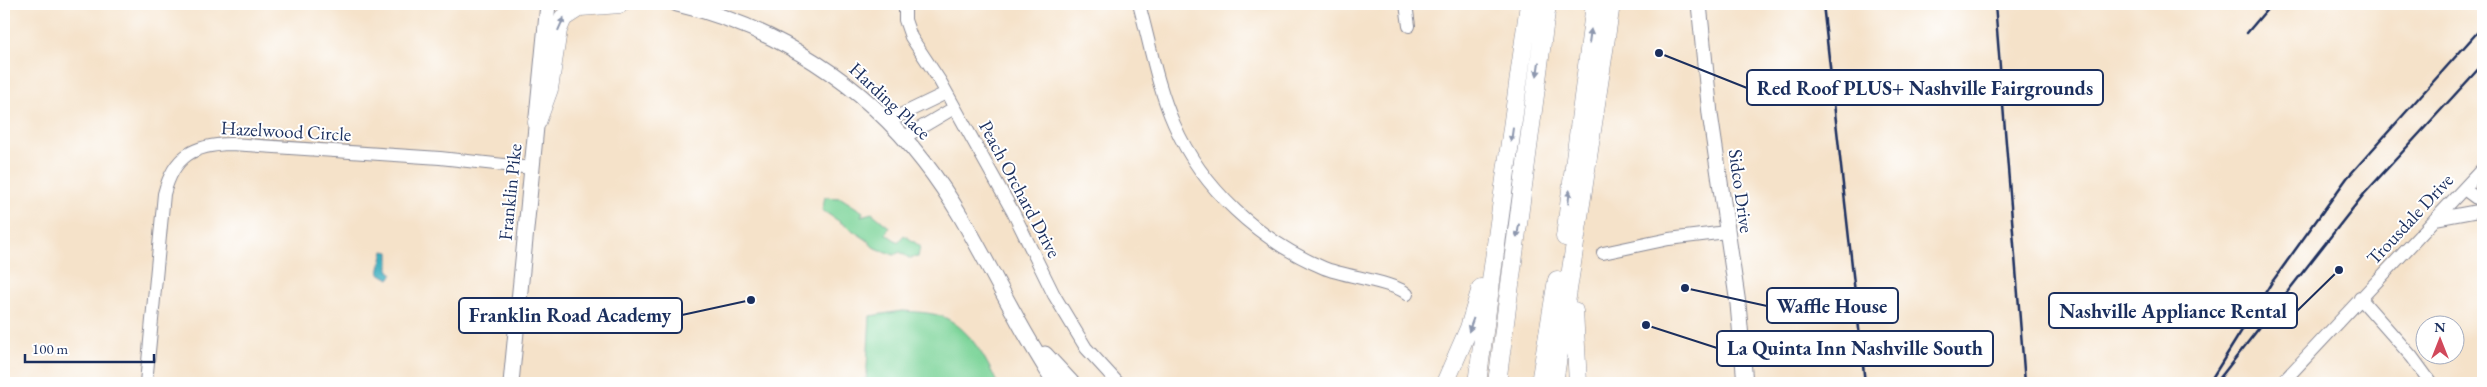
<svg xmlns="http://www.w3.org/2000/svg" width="2487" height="387" font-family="'EB Garamond',serif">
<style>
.green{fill:#7bd499;stroke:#4b827c}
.water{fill:#43b0c0;stroke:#2f708f}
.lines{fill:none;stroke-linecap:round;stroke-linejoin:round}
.minor-casing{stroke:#888894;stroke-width:14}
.major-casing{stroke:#888894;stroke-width:17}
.highway-casing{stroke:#888894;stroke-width:19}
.minor{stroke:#fff;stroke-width:12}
.major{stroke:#fff;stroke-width:15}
.highway{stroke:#fff;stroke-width:18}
.rail{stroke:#1b2f5e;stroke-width:2.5}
.oneway{fill:#8d97ae}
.labels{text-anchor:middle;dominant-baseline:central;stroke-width:4;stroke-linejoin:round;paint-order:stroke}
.street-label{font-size:19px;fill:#1b2f5e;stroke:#fff}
.leader{fill:none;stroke:#1b2f5e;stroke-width:2}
.callout-dot{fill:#1b2f5e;stroke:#fff;stroke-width:2}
.callout{fill:#fff;stroke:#1b2f5e;stroke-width:2}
.callout-label{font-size:20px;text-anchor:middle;font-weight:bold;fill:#1b2f5e}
</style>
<rect width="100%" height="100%" fill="#fff"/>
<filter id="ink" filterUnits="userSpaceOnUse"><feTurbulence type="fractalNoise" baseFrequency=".02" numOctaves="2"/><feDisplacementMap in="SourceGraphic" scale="10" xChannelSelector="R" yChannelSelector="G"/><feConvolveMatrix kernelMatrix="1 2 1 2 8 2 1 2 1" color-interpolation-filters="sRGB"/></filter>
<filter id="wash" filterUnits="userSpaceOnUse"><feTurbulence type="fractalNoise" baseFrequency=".0096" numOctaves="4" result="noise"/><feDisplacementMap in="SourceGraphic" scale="20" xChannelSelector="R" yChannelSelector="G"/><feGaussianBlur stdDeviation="1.12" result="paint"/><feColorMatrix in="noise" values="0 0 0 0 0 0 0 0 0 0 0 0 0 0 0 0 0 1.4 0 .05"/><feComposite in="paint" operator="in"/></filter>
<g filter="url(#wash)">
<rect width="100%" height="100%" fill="#f5e2c9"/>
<path class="green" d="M 825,197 L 841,198 L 863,212 L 861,216 L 872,213 L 889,227 L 886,234 L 898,242 L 904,235 L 920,246 L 918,257 L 909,258 L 900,252 L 894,255 L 873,247 L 867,240 L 822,210 Z
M 902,311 C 915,312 928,312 941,316 C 968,326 986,358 997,383 L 866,383 L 870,316 Z"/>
<path class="water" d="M 384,251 L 389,252 L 389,271 L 393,274 L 389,279 L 379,273 Z"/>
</g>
<g filter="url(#ink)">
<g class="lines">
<defs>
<path id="minor" d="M 905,4 L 905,20 L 911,37 L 940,81 L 1013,212 L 1054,295 L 1086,348 L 1118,383
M 1139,4 C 1150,44 1157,86 1174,124 C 1202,189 1260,241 1324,268 C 1343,276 1398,283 1407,294
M 1406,4 L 1409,26
M 888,121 L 946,93
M 903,138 L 954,108
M 2464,189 L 2483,203
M 2435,219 L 2483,210
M 1603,253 L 1669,239 L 1726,232
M 2360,298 L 2412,357 L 2431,383
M 146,383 L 164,194 C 174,155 194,145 231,144 L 440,158 L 532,168
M 2282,383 L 2483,168"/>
<path id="major" d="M 677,4 C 774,26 864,84 924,162 C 961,209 986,263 1015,315 C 1027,338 1041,360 1055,383
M 1699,4 L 1710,114 L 1738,304 L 1745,383
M 1045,354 L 1072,383
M 511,383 L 548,4"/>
<path id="highway" d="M 537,122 L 549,89 L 558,30 L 563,18 L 580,7 L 620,4
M 1565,237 L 1595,4
M 1574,311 L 1578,383
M 1445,383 L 1469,328 L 1481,288
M 1477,383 L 1529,4
M 1497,383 L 1547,4
M 1540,383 L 1557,280
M 1554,383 L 1611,4"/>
</defs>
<use href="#minor" class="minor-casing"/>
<use href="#major" class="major-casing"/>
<use href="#highway" class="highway-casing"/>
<use href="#minor" class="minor"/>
<use href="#major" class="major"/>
<use href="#highway" class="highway"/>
<path class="rail" d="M 1823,4 L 1865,383
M 1995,4 L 2025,383
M 2247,33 L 2269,7
M 2209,383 L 2272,282 L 2347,178 L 2483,26
M 2216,383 L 2364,194 L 2483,64"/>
</g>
<defs><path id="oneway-solid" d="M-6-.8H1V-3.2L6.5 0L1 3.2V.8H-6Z" transform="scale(1.25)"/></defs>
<g class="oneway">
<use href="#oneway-solid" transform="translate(561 24) rotate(-66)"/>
<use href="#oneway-solid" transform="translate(1590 36) rotate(-82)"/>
<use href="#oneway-solid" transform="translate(1538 69) rotate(98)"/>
<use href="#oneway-solid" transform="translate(1512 135) rotate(98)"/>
<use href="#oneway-solid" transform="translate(1569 197) rotate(-84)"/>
<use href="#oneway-solid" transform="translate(1518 231) rotate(98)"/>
<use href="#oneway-solid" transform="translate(1471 325) rotate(110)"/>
</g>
</g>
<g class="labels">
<g class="street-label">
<text transform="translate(890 101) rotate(43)">Harding Place</text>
<text transform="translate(286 131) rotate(3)">Hazelwood Circle</text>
<text transform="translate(1020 189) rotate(62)">Peach Orchard Drive</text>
<text transform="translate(1741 191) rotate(82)">Sidco Drive</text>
<text transform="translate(510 192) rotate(-84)">Franklin Pike</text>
<text transform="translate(2410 219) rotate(-47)">Trousdale Drive</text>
</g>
</g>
<path class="leader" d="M1659 53L1747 88M1685 288L1767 306M2339 270L2297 311M751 300L682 315M1646 325L1717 348"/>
<g class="callout-dot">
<circle cx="1659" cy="53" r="5"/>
<circle cx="1685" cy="288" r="5"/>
<circle cx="2339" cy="270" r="5"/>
<circle cx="751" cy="300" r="5"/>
<circle cx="1646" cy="325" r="5"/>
</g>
<g class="callout">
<rect x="1747" y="70" width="356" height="35" rx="5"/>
<rect x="1767" y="288" width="131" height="35" rx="5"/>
<rect x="2049" y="293" width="248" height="35" rx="5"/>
<rect x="459" y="298" width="223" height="35" rx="5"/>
<rect x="1717" y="331" width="276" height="35" rx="5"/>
</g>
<g class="callout-label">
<text x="1925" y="95">Red Roof PLUS+ Nashville Fairgrounds</text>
<text x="1832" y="313">Waffle House</text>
<text x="2173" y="318">Nashville Appliance Rental</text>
<text x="570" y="322">Franklin Road Academy</text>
<text x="1855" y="355">La Quinta Inn Nashville South</text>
</g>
<rect width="2487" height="387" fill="none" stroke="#fff" stroke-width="20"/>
<g transform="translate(2440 340)"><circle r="24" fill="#ffffff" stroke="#a4acbf"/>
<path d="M0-4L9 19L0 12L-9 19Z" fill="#d1495b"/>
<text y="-8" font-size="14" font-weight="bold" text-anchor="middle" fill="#1b2f5e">N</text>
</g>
<path d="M25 354v8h129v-8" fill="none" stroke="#1b2f5e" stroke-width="2.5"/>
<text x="32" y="354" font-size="15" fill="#1b2f5e" stroke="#ffffff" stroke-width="4" paint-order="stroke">100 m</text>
</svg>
